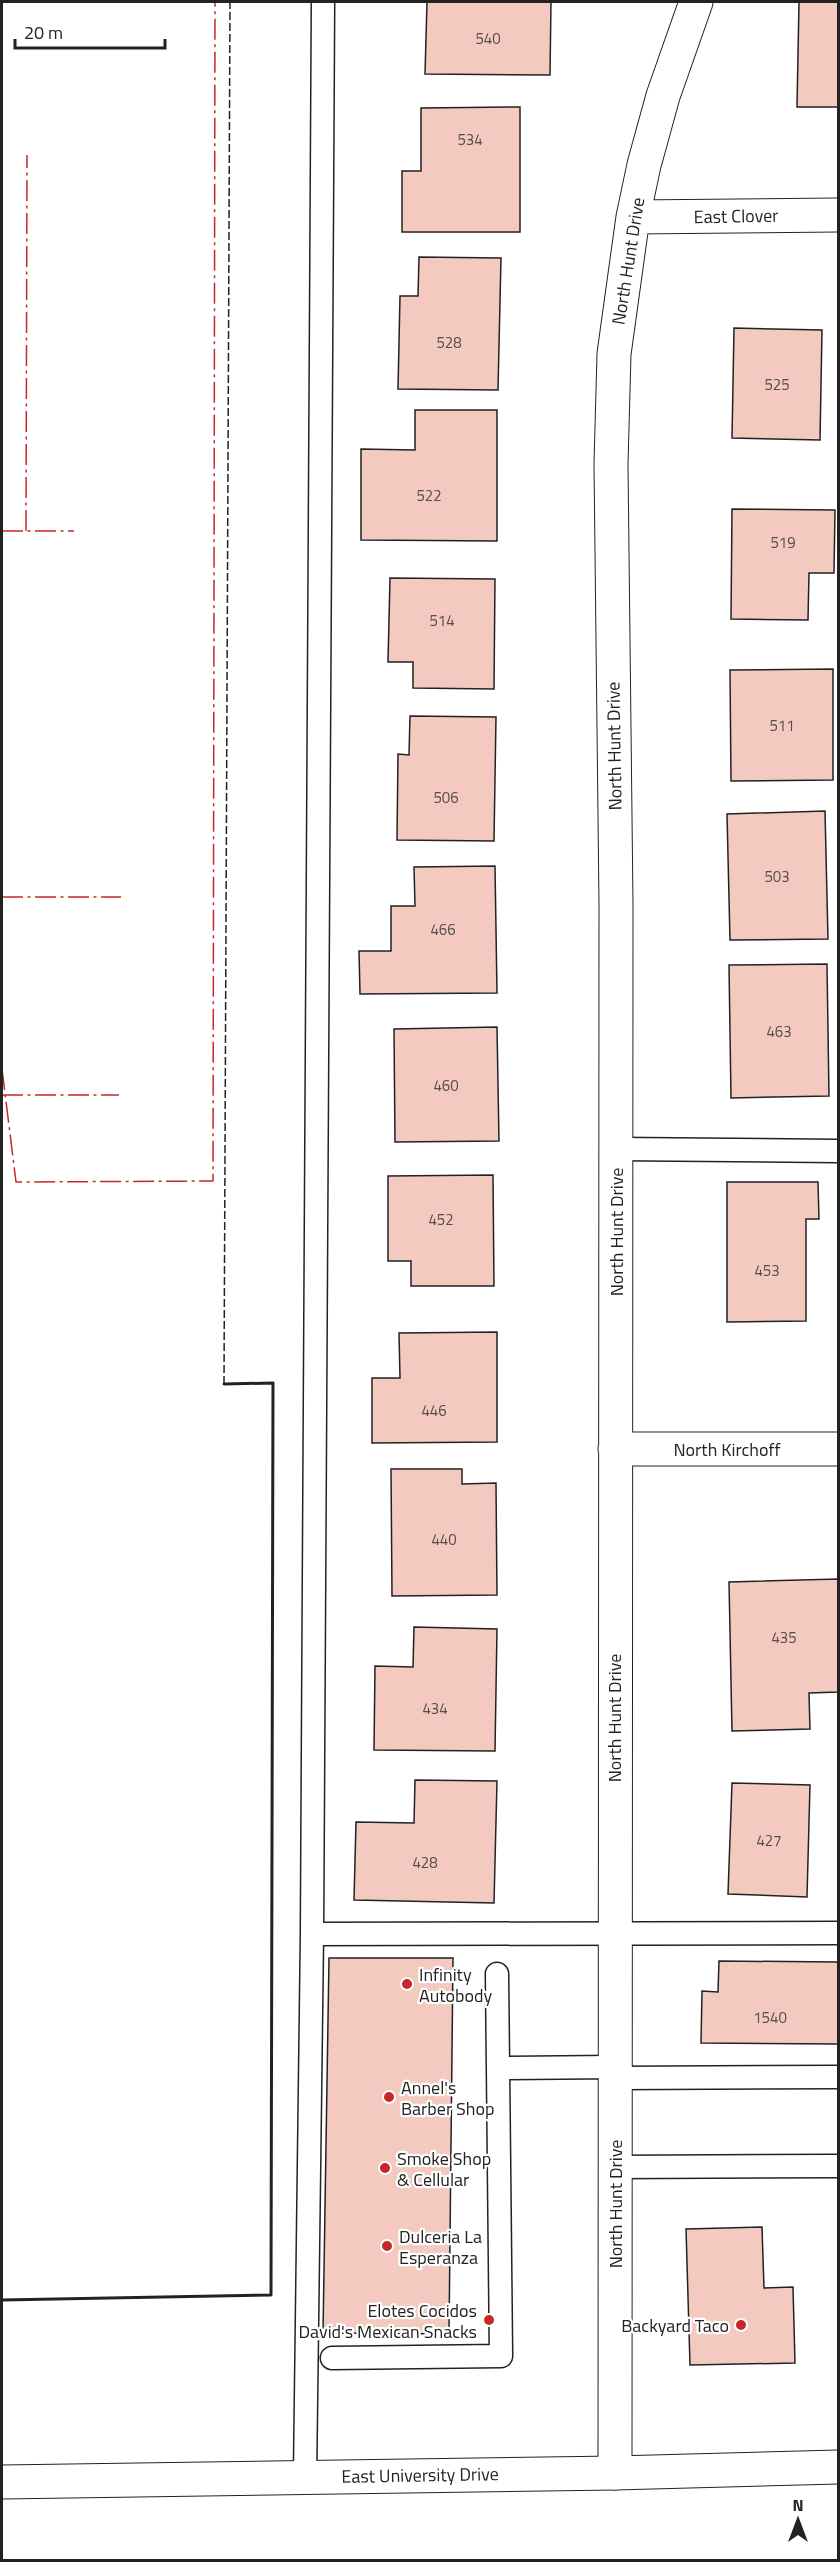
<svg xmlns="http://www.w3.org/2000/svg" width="840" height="2562" font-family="'Titillium Web',sans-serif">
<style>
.building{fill:#f3c9c0;stroke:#222;stroke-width:1.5}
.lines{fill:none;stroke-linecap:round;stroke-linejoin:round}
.service-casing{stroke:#222;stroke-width:25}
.minor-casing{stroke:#222;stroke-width:35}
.secondary-casing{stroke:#222;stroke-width:35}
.service{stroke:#fff;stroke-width:22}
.minor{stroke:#fff;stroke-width:33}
.secondary{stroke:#fff;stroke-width:33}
.fence{stroke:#222;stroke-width:1.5;stroke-dasharray:8 3;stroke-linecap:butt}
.wall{stroke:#222;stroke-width:3}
.power{stroke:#c62828;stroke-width:1.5;stroke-dasharray:21 4.5 3 4.5;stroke-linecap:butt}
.poi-dot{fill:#c62828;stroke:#fff;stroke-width:2}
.labels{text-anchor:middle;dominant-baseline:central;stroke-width:4.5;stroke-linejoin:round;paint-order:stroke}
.number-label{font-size:15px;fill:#564c4a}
.street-label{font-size:18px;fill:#222;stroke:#fff}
.poi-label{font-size:18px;fill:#222;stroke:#fff;text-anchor:start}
</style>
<rect width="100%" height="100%" fill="#fff"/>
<path class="building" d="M 427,2 L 551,2 L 550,75 L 425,74 Z
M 799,2 L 838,2 L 838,107 L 797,107 Z
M 520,107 L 520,232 L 402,232 L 402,171 L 421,171 L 421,108 Z
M 419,257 L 501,258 L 498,390 L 398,389 L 400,296 L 418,296 Z
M 734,328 L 822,330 L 820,440 L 732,438 Z
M 415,410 L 497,410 L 497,541 L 361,540 L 361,449 L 415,450 Z
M 732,509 L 835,510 L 834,573 L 809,573 L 808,620 L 731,619 Z
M 390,578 L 495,579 L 494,689 L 413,688 L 413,662 L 388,662 Z
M 833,669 L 833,780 L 731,781 L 730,670 Z
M 410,716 L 496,717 L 494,841 L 397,840 L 398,754 L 409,755 Z
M 825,811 L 828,939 L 730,940 L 727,814 Z
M 495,866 L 497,993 L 360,994 L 359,951 L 391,951 L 391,906 L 415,906 L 414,867 Z
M 827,964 L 829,1096 L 731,1098 L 729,965 Z
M 497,1027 L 499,1141 L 395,1142 L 394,1029 Z
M 493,1175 L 494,1286 L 411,1286 L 411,1261 L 388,1261 L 388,1176 Z
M 727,1182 L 818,1182 L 819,1219 L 806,1219 L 806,1321 L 727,1322 Z
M 497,1332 L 497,1442 L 372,1443 L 372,1378 L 400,1378 L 399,1333 Z
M 391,1469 L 462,1469 L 462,1484 L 496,1483 L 497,1595 L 392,1596 Z
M 838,1579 L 838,1692 L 809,1693 L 810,1729 L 732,1731 L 729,1582 Z
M 414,1627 L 497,1629 L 495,1751 L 374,1750 L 375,1666 L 413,1667 Z
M 415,1780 L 497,1781 L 494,1903 L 354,1900 L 356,1822 L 414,1823 Z
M 732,1783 L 810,1785 L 807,1897 L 728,1894 Z
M 329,1958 L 453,1958 L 449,2334 L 323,2333 Z
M 719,1961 L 838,1962 L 838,2044 L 701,2043 L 702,1991 L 718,1992 Z
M 762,2227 L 764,2288 L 793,2287 L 795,2363 L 690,2365 L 686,2229 Z"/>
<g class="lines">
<defs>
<path id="service" d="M 616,1149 L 838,1151
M 312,1934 L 838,1933
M 497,1974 L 498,2068 L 614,2067
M 614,2078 L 838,2077
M 614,2167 L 838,2166
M 332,2358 L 501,2356 L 498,2068
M 305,2477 L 312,1934 L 323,2"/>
<path id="minor" d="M 633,217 L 838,215
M 615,1449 L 838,1449
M 615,2473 L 616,904 L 611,464 L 614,354 L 633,217 L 644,165 L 663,96 L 696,2"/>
<path id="secondary" d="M 2,2482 L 615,2473 L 838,2467"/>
</defs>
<use href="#service" class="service-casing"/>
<use href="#minor" class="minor-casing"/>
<use href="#secondary" class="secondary-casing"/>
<use href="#service" class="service"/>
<use href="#minor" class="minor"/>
<use href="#secondary" class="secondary"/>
<path class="fence" d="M 224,1384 L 230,2"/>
<path class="wall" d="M 2,2300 L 271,2295 L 273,1383 L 224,1384"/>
<path class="power" d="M 2,531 L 74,531
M 26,531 L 27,155
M 2,897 L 121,897
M 2,1069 L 16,1182 L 213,1181 L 215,2
M 2,1095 L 119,1095"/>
</g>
<g class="poi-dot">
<circle cx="407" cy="1984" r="6"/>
<circle cx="389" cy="2097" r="6"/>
<circle cx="385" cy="2168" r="6"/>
<circle cx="387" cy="2246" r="6"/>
<circle cx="489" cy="2320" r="6"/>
<circle cx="741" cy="2325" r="6"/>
</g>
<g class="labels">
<g class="number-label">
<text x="488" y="38">540</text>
<text x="470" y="139">534</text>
<text x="449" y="342">528</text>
<text x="777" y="384">525</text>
<text x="429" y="495">522</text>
<text x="783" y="542">519</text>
<text x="442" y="620">514</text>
<text x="782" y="725">511</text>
<text x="446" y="797">506</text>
<text x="777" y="876">503</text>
<text x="443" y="929">466</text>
<text x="779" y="1031">463</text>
<text x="446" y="1085">460</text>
<text x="441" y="1219">452</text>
<text x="767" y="1270">453</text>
<text x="434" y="1410">446</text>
<text x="444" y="1539">440</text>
<text x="784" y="1637">435</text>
<text x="435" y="1708">434</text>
<text x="769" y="1840">427</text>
<text x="425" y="1862">428</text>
<text x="770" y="2017">1540</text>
</g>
<g class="street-label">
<text transform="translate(736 216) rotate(-1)">East Clover</text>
<text transform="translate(628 261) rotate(-81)">North Hunt Drive</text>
<text transform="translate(614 746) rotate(-91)">North Hunt Drive</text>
<text transform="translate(616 1232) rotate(-90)">North Hunt Drive</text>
<text x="727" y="1449">North Kirchoff</text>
<text transform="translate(614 1718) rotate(-90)">North Hunt Drive</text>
<text transform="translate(615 2204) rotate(-90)">North Hunt Drive</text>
<text transform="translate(420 2475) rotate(-1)">East University Drive</text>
</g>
<g class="poi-label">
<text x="419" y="1974">Infinity<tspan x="419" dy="21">Autobody</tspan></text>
<text x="401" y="2087">Annel's<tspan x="401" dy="21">Barber Shop</tspan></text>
<text x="397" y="2158">Smoke Shop<tspan x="397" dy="21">&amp; Cellular</tspan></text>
<text x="399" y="2236">Dulceria La<tspan x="399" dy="21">Esperanza</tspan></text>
<text x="477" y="2310" text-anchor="end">Elotes Cocidos<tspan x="477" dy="21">David's Mexican Snacks</tspan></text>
<text x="729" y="2325" text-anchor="end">Backyard Taco</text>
</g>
</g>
<rect width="840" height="2562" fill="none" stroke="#222222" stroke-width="6"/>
<g transform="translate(798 2520)" stroke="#ffffff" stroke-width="4.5" paint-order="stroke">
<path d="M0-4.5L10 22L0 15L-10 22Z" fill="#222222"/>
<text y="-9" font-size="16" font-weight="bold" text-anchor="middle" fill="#222222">N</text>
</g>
<path d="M15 39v9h150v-9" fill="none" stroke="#222222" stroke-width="3"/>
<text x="24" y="39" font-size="18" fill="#222222" stroke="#ffffff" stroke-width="4.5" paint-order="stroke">20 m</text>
</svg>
